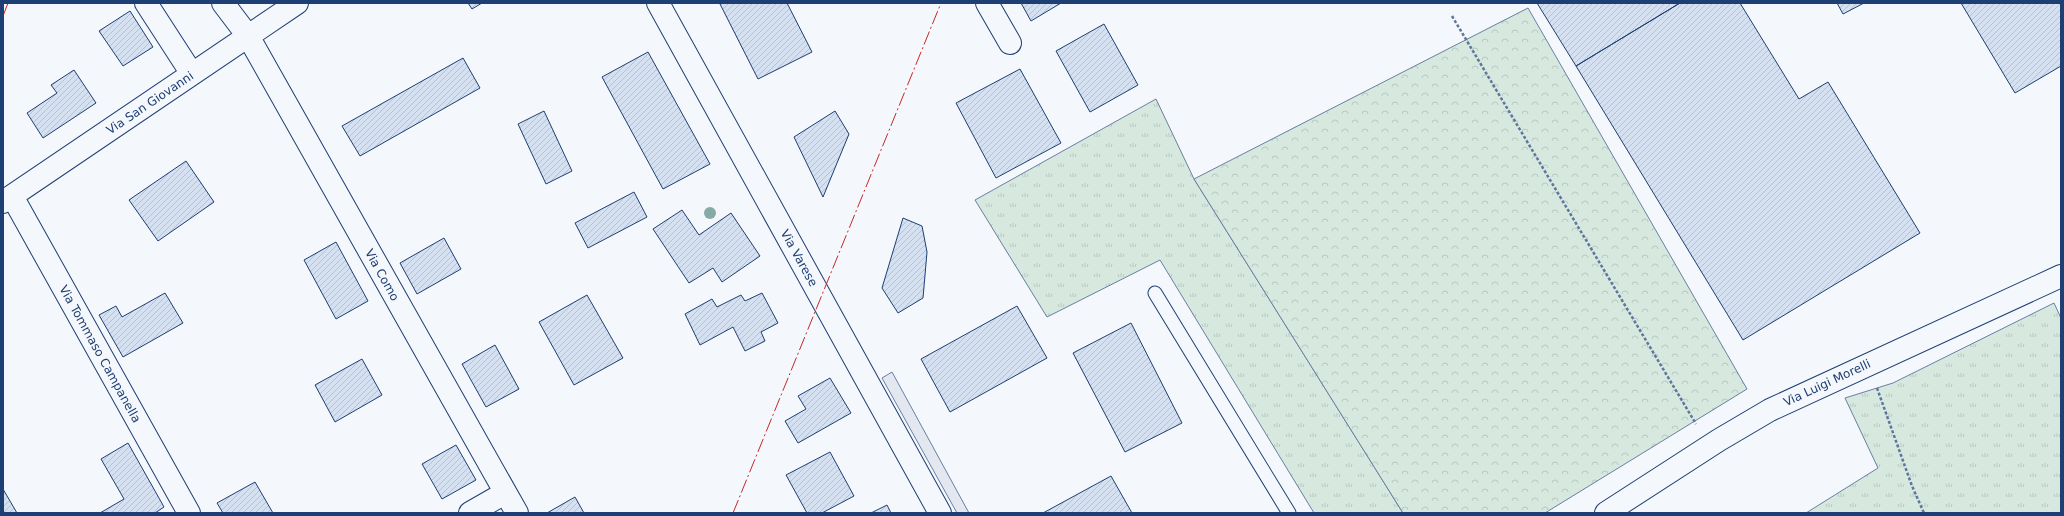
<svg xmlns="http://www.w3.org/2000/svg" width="2064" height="516" font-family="'DejaVu Sans',sans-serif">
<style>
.grass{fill:url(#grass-tufts);stroke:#687fa3}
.forest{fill:url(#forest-crowns);stroke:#687fa3}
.parking{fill:#e3e8f0;stroke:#687fa3}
.building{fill:url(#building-hatch);stroke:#1d3f73}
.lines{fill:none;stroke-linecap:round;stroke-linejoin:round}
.lane-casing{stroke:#1d3f73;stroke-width:15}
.street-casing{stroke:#1d3f73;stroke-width:24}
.path{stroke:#5e769c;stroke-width:2.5;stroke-dasharray:3 2;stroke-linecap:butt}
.lane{stroke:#f4f7fb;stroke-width:13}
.street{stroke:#f4f7fb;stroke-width:22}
.power{stroke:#c62828;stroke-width:1;stroke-dasharray:14 3 2 3;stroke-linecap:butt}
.tree{fill:#86aba6}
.labels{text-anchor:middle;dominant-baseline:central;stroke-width:3;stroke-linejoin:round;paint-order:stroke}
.street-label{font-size:12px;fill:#1d3f73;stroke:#f4f7fb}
</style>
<defs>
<pattern id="grass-tufts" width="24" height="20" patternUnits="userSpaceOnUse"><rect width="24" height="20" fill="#d7e8df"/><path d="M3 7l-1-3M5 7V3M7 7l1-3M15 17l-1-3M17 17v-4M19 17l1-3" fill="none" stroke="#b8c8c3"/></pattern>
<pattern id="forest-crowns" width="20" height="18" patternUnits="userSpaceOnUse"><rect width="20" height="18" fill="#d7e8df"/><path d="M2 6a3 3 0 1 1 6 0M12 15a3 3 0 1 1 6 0" fill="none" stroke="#b8c8c3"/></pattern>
<pattern id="building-hatch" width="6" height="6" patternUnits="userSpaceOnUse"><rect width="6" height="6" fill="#d5e0f0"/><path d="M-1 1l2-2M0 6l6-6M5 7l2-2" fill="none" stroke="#b6c1d1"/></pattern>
</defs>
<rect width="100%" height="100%" fill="#f4f7fb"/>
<path class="grass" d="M 1156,99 L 1194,179 L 1403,513 L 1314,513 L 1160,260 L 1047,317 L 975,200 Z
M 2054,303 L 2061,318 L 2061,513 L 1806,513 L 1878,468 L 1845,398 L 1893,383 Z"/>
<path class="forest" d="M 1528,8 L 1747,389 L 1545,513 L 1403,513 L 1194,179 Z"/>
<path class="parking" d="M 892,372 L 969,513 L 957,513 L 882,378 Z"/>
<path class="building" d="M 468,3 L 482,3 L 472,9 Z
M 723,3 L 787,3 L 812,52 L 758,79 L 720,4 Z
M 1021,3 L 1061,3 L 1031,21 Z
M 1537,3 L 1680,3 L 1576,66 Z
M 1680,3 L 1740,3 L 1799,99 L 1828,82 L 1920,233 L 1743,340 L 1576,66 Z
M 1837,3 L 1864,3 L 1843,14 Z
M 1961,3 L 2061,3 L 2061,66 L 2015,93 Z
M 130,11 L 153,47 L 123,66 L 99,31 Z
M 1104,24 L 1138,85 L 1090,112 L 1056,51 Z
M 648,52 L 710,164 L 663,189 L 602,77 Z
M 463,58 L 480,88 L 360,156 L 342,126 Z
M 1020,69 L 1061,143 L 996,178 L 956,103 Z
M 74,70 L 96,103 L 43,138 L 27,113 L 57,93 L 51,85 Z
M 544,111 L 572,171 L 546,184 L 518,124 Z
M 835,111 L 849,134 L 823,197 L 794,137 Z
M 186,161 L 214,202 L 158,241 L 129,200 Z
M 634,192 L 647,217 L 588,248 L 575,223 Z
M 682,210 L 699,235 L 731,213 L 760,256 L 722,282 L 713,268 L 689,283 L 653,229 Z
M 903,218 L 922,226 L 927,252 L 923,298 L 898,313 L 882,288 Z
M 444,238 L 461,269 L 417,294 L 400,263 Z
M 336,242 L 368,301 L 336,319 L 304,260 Z
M 165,293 L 183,323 L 123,357 L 99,315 L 116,306 L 122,317 Z
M 762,293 L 778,323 L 761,332 L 765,341 L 745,351 L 733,327 L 700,345 L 685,314 L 712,299 L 717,307 L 741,295 L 745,301 Z
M 587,295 L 623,358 L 574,385 L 539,322 Z
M 1017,306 L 1047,358 L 950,412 L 921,359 Z
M 1131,323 L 1182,423 L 1125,452 L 1073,353 Z
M 495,345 L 519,389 L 486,407 L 462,364 Z
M 362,359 L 382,395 L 335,422 L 315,385 Z
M 830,378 L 851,413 L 798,443 L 785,421 L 806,409 L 798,396 Z
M 128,443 L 164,507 L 155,513 L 100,513 L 124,499 L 101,459 Z
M 456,445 L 476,480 L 442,499 L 422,464 Z
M 830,452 L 854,496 L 822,513 L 807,513 L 786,475 Z
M 1111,476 L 1132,513 L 1043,513 Z
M 255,482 L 273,513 L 223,513 L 217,503 Z
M 3,489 L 17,513 L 3,513 Z
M 575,497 L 584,513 L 547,513 Z
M 887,505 L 891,513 L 871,513 Z"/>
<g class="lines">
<defs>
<path id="lane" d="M 1155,293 L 1289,513"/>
<path id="street" d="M 146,3 L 192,74
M 223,3 L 248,36 L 517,513
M 658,3 L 940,513
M 987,3 L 1010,43
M 12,196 L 189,513
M 3,202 L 297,3
M 470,513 L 505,493
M 1606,513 L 1719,440 L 1770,410 L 2061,276"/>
</defs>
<use href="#lane" class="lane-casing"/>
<use href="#street" class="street-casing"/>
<path class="path" d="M 1452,16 L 1696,424
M 1877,388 L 1912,486 L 1924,513"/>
<use href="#lane" class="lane"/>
<use href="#street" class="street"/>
<path class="power" d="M 3,16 L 8,3
M 733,513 L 941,3"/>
</g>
<circle class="tree" cx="710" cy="213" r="6"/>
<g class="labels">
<g class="street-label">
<text transform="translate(150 103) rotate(-34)">Via San Giovanni</text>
<text transform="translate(799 258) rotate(61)">Via Varese</text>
<text transform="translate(382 275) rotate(61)">Via Como</text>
<text transform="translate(100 354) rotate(61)">Via Tommaso Campanella</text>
<text transform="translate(1827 383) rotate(-25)">Via Luigi Morelli</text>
</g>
</g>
<rect width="2064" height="516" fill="none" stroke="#1d3f73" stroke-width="8"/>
</svg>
